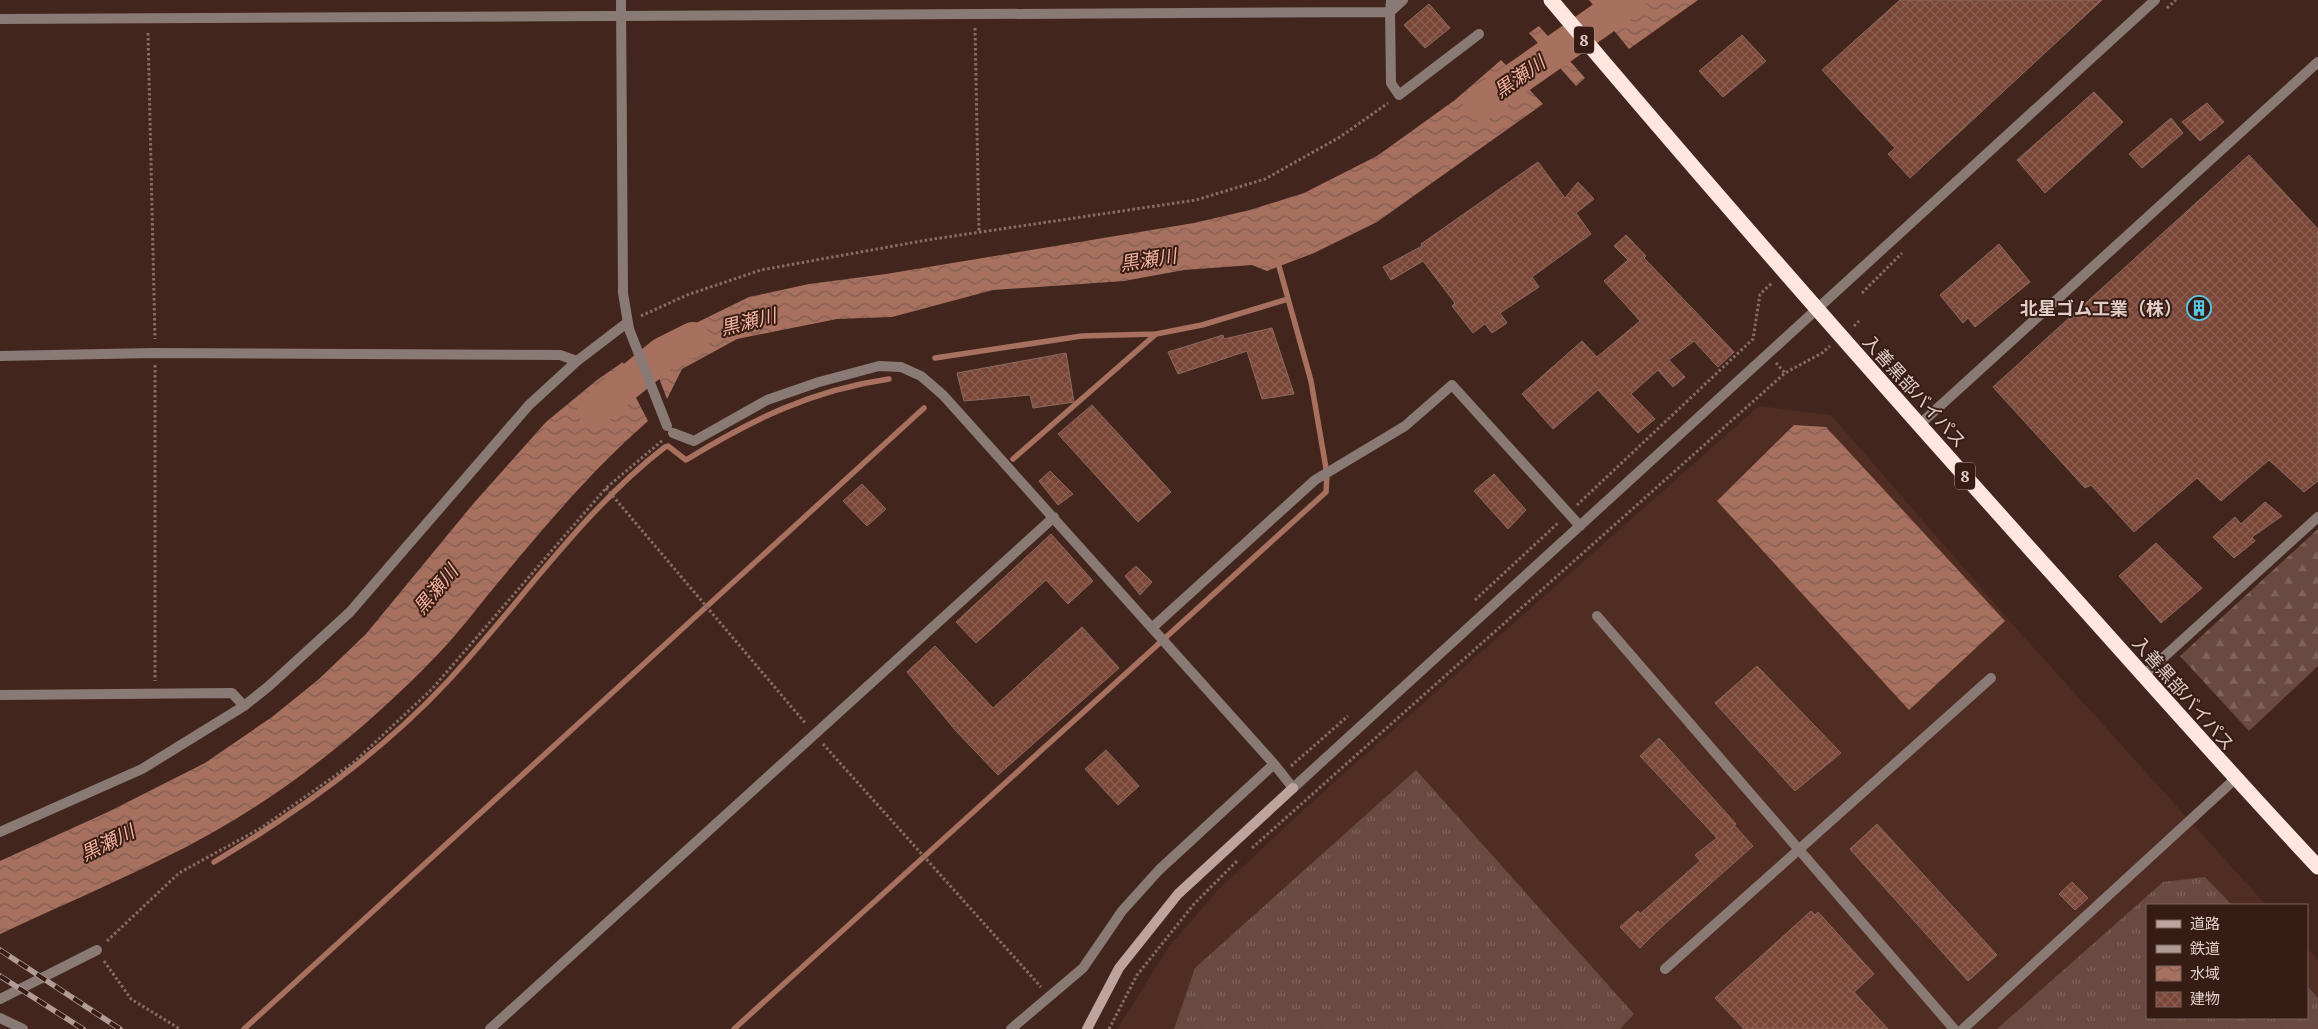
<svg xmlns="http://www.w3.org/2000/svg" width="2318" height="1029" font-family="'PT Serif','Noto Sans JP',serif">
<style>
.built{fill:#502d22}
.grass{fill:url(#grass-tufts)}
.forest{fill:url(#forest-firs)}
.water{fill:url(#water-waves)}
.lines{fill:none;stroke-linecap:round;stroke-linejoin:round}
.stream{stroke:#a7705f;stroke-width:5.5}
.river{stroke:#a7705f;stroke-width:34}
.building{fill:url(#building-cross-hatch);stroke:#8b6a5f}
.path{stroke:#866e67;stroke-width:3;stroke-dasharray:2.5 2.5;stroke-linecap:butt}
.lane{stroke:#897a75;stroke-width:10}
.street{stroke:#897a75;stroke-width:10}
.secondary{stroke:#bda49d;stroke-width:10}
.highway{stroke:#ffe7e0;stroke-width:15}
.rail-casing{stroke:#b19b95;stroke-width:5.5}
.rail{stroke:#371c14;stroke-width:4;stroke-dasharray:11;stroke-linecap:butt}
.labels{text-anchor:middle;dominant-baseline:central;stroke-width:4;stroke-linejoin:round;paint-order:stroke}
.shield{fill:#371c14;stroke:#ae9993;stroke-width:1}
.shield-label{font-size:16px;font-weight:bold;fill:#e1cec9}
.poi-label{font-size:18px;font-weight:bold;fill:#e1cec9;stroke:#371c14;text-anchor:end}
.street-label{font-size:18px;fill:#e1cec9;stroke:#371c14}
.water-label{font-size:19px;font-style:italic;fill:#f7b4a0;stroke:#371c14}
</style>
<defs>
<pattern id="grass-tufts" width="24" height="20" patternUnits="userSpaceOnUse" patternTransform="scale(1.25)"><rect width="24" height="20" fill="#694a41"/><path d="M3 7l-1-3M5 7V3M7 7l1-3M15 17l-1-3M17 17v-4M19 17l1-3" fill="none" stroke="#7e635b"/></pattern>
<pattern id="forest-firs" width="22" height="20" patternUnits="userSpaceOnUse" patternTransform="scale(1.25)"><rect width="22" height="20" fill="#694a41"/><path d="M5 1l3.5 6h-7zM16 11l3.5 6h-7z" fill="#7e635b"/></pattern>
<pattern id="water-waves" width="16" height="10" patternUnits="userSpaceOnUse" patternTransform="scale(1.25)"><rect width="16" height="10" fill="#a7705f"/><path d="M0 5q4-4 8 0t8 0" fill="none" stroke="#845e53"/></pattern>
<pattern id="building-cross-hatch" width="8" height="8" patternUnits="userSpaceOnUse" patternTransform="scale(1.25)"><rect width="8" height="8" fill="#794637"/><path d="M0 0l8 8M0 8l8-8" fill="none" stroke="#8c6053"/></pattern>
</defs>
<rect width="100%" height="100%" fill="#42261d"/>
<path class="built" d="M 1759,406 L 1831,415 L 2022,635 L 2266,905 L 2147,905 L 2147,1018 L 2307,1018 L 2307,948 L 2318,960 L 2318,1029 L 1117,1029 L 1169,947 L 1216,892 L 1313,801 Z"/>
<path class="grass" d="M 1416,770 L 1634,1014 L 1620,1029 L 1174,1029 L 1195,968 Z
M 2205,877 L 2232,905 L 2147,905 L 2147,1018 L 2307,1018 L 2307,986 L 2318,998 L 2318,1029 L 1997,1029 L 2163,882 Z"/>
<path class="forest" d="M 2318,529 L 2318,666 L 2249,731 L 2180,656 Z"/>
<path class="water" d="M 1589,0 L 1698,0 L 1629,49 Z
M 1539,26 L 1585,78 L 1576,86 L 1529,33 Z
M 1501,60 L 1543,104 L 1377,222 L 1314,253 L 1267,271 L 1252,265 L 1184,270 L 1124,281 L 993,290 L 892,317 L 837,319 L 737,339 L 682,369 L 667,399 L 647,347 L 749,297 L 809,284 L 886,274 L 1194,223 L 1250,210 L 1304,193 L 1377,156 L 1455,100 Z
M 623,362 L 633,392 L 648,421 C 592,470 544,527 496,585 C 478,607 460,631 440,652 C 361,735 268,808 164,858 C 110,885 55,908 0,934 L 0,861 L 108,812 L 205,763 L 272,717 L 319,679 L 366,634 L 473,504 L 546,422 L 597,380 Z
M 1794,425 L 1826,427 L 2005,621 L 1909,710 L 1717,501 Z"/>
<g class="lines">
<path class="stream" d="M 935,358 L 1082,336 L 1156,334
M 1013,459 L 1156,334 L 1202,325 L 1288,299
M 214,862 C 298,812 380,754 447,682 C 519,605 582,511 665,447 L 668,446 L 686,460 C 751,420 812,390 889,379
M 244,1029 L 924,408
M 734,1029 L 1326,492 L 1327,474 L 1311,381 L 1277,259"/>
<path class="river" d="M 1480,104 L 1629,0
M 594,410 L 663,354 L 693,339"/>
</g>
<path class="building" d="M 1900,0 L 2102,0 L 1910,178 L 1888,154 L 1895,148 L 1822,70 Z
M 1429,4 L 1450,28 L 1425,48 L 1404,25 Z
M 1742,35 L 1766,61 L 1723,97 L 1699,71 Z
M 2094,92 L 2123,122 L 2045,193 L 2017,160 Z
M 2207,103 L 2224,122 L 2200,141 L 2182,122 Z
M 2171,118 L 2183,133 L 2142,168 L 2129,154 Z
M 2249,155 L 2318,229 L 2318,481 L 2304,492 L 2269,460 L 2221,501 L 2197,478 L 2134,532 L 2091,485 L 2085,488 L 1993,387 Z
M 1538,162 L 1565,198 L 1578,182 L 1594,199 L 1576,213 L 1591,234 L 1532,277 L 1539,287 L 1500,313 L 1507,323 L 1492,333 L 1485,324 L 1473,333 L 1452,306 L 1455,303 L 1423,261 L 1391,280 L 1383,267 L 1422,246 L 1421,244 Z
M 1626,235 L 1646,256 L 1644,258 L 1734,352 L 1718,367 L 1694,341 L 1669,360 L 1685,377 L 1673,387 L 1658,370 L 1631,394 L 1655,419 L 1638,433 L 1598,390 L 1553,429 L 1522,394 L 1582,341 L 1597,357 L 1640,321 L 1604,281 L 1628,260 L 1614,246 Z
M 1999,244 L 2030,282 L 1975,327 L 1968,318 L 1963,323 L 1940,295 Z
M 1272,328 L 1294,394 L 1262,399 L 1247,351 L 1178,374 L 1168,352 L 1223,335 L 1224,339 Z
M 1066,353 L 1074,402 L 1033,408 L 1030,395 L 964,401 L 957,373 Z
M 1092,405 L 1171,492 L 1138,522 L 1058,434 Z
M 1050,471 L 1073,494 L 1058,505 L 1039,481 Z
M 1494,474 L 1526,510 L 1508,529 L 1474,491 Z
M 862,484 L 886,509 L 867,526 L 843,501 Z
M 2265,502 L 2282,516 L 2252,537 L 2255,541 L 2234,558 L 2213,537 L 2235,517 L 2241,524 Z
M 1051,534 L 1093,581 L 1068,604 L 1046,580 L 976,643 L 956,622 Z
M 2156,543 L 2202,588 L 2161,623 L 2119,576 Z
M 1136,566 L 1152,582 L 1140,595 L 1125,576 Z
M 1082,627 L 1119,668 L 998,775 L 956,731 L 907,672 L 935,646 L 993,708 Z
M 1757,666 L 1841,753 L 1795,791 L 1715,703 Z
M 1659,738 L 1736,824 L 1734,825 L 1753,846 L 1657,931 L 1640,948 L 1620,927 L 1638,911 L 1640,914 L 1700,861 L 1695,855 L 1717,838 L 1640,756 Z
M 1106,750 L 1139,786 L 1118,805 L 1085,769 Z
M 1877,824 L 1997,955 L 1968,981 L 1850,849 Z
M 2072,882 L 2088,898 L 2075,910 L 2059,894 Z
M 1811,911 L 1815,915 L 1818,912 L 1874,974 L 1854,992 L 1888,1029 L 1744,1029 L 1715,998 Z"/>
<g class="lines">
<path class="path" d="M 2167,8 L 2176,0
M 975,28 L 979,232
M 148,33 L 155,339
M 1862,293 L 1902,253
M 641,316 L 687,295 L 761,270 L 927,240 L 1196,200 L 1265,179 L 1340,137 L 1388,103
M 1854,326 L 1859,321
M 1776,363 L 1785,373
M 155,365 L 155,681
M 606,488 L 806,724
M 1577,505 L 1753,339 L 1760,294 L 1772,283
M 1475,600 L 1558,523
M 823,744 L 1041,987
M 1291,766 L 1348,716
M 1252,848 L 1785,373 L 1822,353 L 1830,346
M 107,941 L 179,873 L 261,828 L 353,763 L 432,689 L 606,488 L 663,440
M 104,961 L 131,999 L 180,1029
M 1109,1029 L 1137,975 L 1194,904 L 1238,860"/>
<path class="lane" d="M 1597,616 L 1954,1029
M 1665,969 L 1991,678
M 1963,1029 L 2235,779"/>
<path class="street" d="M 621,0 L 623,293 L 629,329 L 667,426
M 1391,0 L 1390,12 L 1403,0
M 0,19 L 1390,12 L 1391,83 L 1399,95 L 1479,34
M 0,356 L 155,353 L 560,355 L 577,361 L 628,322
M 1919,425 L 2318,62
M 673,433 L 694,441 L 767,400 L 819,382 L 879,366 L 901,367 L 921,376 L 943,395 L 1274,764
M 1153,627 L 1315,480 L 1405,426 L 1452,385 L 1580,526
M 2144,675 L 2318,517
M 0,695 L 232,693 L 244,706
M 0,832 L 142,769 L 244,706 L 269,686 L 350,612 L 529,405 L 577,361
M 0,999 L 97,950
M 0,1018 L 23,1029
M 490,1029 L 1054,517
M 1011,1029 L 1083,968 L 1122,911 L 1159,870 L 1274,764 L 1293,788 L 2155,0"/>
<path class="secondary" d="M 1087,1029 L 1119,968 L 1178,894 L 1293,788"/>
<path class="highway" d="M 1551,0 C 1711,190 1875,376 2041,561 C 2133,663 2224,767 2318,867"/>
<defs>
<path id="rail" d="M 0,950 L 120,1029
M 0,976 L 83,1029"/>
</defs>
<use href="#rail" class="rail-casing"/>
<use href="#rail" class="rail"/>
</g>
<defs>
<symbol id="building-ring" viewBox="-11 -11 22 22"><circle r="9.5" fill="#371c14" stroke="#5ac8e5" stroke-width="1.5"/><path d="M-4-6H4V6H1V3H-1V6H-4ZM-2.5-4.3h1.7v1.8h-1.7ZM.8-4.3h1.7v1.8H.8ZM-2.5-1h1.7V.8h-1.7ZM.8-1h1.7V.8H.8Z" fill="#5ac8e5"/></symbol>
</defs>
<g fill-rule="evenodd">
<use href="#building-ring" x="2185" y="294" width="28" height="28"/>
</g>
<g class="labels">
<g class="shield">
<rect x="1574" y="26.5" width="20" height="27" rx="4"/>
<rect x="1955" y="462.5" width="20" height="27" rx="4"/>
</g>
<g class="shield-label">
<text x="1584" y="40">8</text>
<text x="1965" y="476">8</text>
</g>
<g class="poi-label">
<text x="2182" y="308">北星ゴム工業（株）</text>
</g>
<g class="street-label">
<text transform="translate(1915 391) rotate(48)">入善黒部バイパス</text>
<text transform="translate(2184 693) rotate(49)">入善黒部バイパス</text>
</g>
<g class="water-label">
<text transform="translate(1519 76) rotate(-35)">黒瀬川</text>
<text transform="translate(1148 259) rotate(-9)">黒瀬川</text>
<text transform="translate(748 321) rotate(-14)">黒瀬川</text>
<text transform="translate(435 589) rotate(-50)">黒瀬川</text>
<text transform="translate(107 842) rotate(-26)">黒瀬川</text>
</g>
</g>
<rect x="2146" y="904" width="162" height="115" fill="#371c14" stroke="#7b635c"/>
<rect x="2156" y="920" width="25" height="8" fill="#bda49d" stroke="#7b635c"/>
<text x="2190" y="929" font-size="15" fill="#e1cec9">道路</text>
<rect x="2156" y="945" width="25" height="8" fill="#b19b95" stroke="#7b635c"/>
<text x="2190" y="954" font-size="15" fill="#e1cec9">鉄道</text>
<rect x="2156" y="966" width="25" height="15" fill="url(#water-waves)" stroke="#7b635c"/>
<text x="2190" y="979" font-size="15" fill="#e1cec9">水域</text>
<rect x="2156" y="992" width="25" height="15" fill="url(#building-cross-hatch)" stroke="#7b635c"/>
<text x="2190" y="1004" font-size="15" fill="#e1cec9">建物</text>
</svg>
